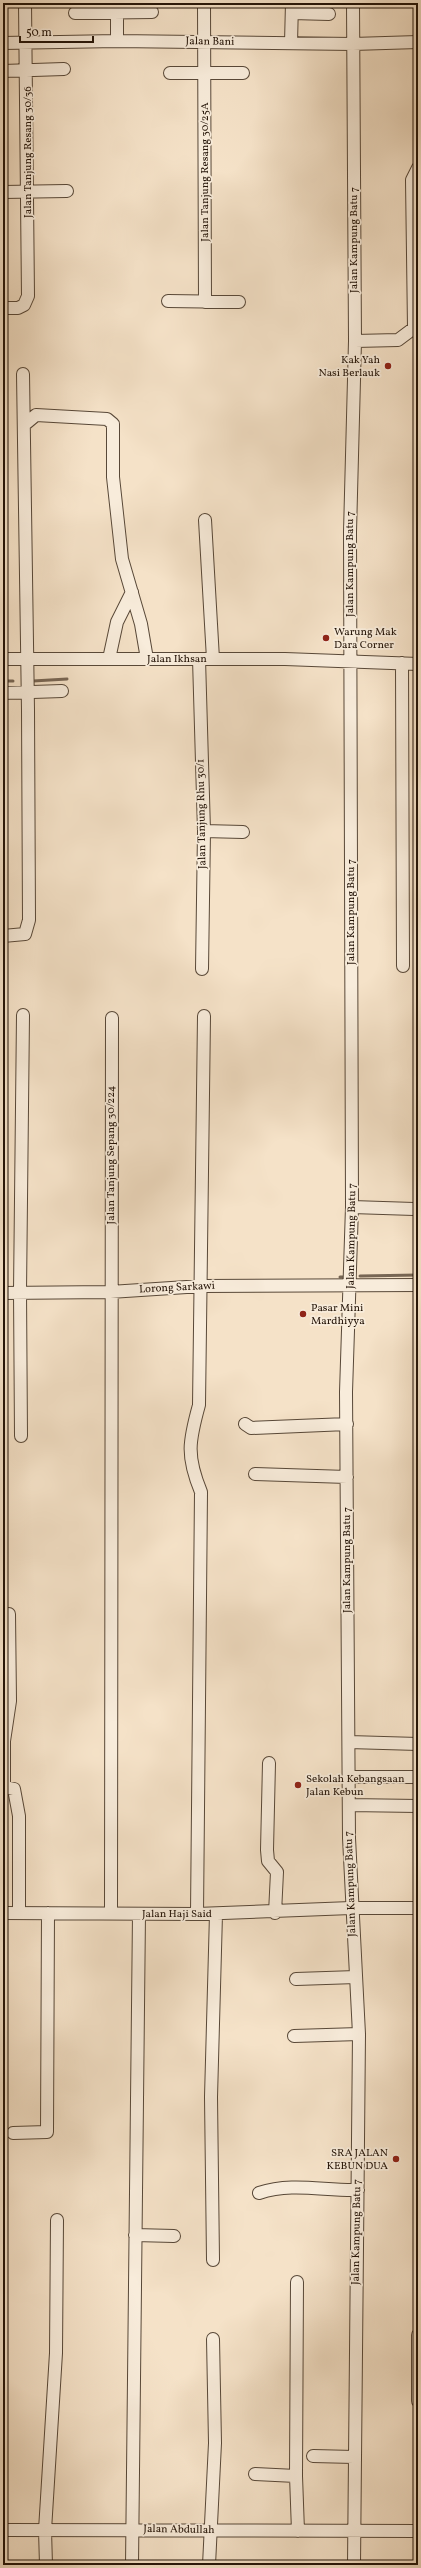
<svg xmlns="http://www.w3.org/2000/svg" width="421" height="2568" font-family="Vollkorn,serif">
<style>
.lines{fill:none;stroke-linecap:round;stroke-linejoin:round}
.stream{stroke:#776654;stroke-width:3}
.minor-casing{stroke:#584838;stroke-width:14}
.minor{stroke:#f8ecdb;stroke-width:12}
.poi-dot{fill:#8f2418;stroke:#f8ecdb;stroke-width:1.5}
.labels{text-anchor:middle;dominant-baseline:central;stroke-width:3.5;stroke-linejoin:round;paint-order:stroke}
.street-label{font-size:11px;fill:#241408;stroke:#f8ecdb}
.poi-label{font-size:11px;fill:#241408;stroke:#f8ecdb;text-anchor:start}
</style>
<rect width="100%" height="100%" fill="#f5e2c8"/>
<filter id="stains"><feTurbulence type="fractalNoise" baseFrequency=".005" numOctaves="4"/><feColorMatrix values="0 0 0 0 .2 0 0 0 0 .09 0 0 0 0 .02 0 0 0 .5 -.17"/></filter>
<radialGradient id="worn" r=".72"><stop offset=".6" stop-color="#630" stop-opacity="0"/><stop offset="1" stop-color="#630" stop-opacity=".3"/></radialGradient>
<g class="lines">
<path class="stream" d="M 3,681 L 13,681
M 33,681 L 67,679
M 360,1276 L 418,1275
M 340,1277 L 343,1277"/>
<defs>
<path id="minor" d="M 204,3 L 205,302
M 353,3 L 355,341 L 350,532 L 352,1207 L 346,1392 L 349,1838 L 359,2034 L 354,2565
M 75,13 L 152,12
M 292,13 L 329,14
M 117,41 L 117,3
M 3,43 L 117,41 L 353,44 L 418,42
M 291,43 L 292,3
M 3,71 L 64,69
M 170,73 L 243,73
M 3,192 L 67,191
M 168,301 L 239,302
M 3,308 L 18,308 L 24,305 L 28,296 L 25,3
M 355,341 L 398,340 L 414,328 L 412,180 L 418,168
M 24,425 L 36,415 L 107,419 L 113,424 L 113,477 L 122,559 L 141,624 L 147,659
M 205,520 L 213,659
M 3,659 L 285,659 L 418,664
M 109,659 L 117,622 L 132,592
M 199,659 L 204,831 L 202,969
M 402,663 L 403,966
M 3,693 L 62,691
M 204,831 L 243,832
M 3,936 L 25,934 L 29,920 L 28,710 L 23,374
M 352,1207 L 414,1209
M 3,1293 L 110,1292 L 202,1286 L 418,1285
M 245,1424 L 251,1428 L 347,1424
M 21,1436 L 20,1292 L 23,1015
M 255,1474 L 347,1477
M 9,1614 L 10,1701 L 4,1741 L 4,1787 L 14,1789 L 19,1816 L 19,1912
M 349,1742 L 418,1744
M 269,1763 L 267,1850 L 268,1861 L 277,1872 L 275,1913
M 349,1777 L 418,1777
M 349,1805 L 418,1806
M 3,1913 L 197,1914 L 351,1908 L 418,1908
M 111,1914 L 112,1018
M 197,1914 L 201,1492 C 186,1456 189,1441 199,1405 L 204,1016
M 296,1979 L 356,1977
M 294,2036 L 359,2034
M 13,2133 L 47,2132 L 48,1913
M 259,2193 C 293,2182 323,2191 358,2190
M 135,2235 L 174,2236
M 213,2260 L 211,2097 L 216,1914
M 297,2282 L 296,2476 L 298,2531
M 418,2335 L 418,2401
M 313,2456 L 354,2457
M 255,2474 L 296,2476
M 3,2530 L 418,2531
M 46,2565 L 45,2530 L 56,2353 L 57,2220
M 132,2565 L 139,1914
M 209,2565 L 215,2443 L 213,2339"/>
</defs>
<use href="#minor" class="minor-casing"/>
<use href="#minor" class="minor"/>
</g>
<g class="poi-dot">
<circle cx="388" cy="366" r="4"/>
<circle cx="326" cy="638" r="4"/>
<circle cx="303" cy="1314" r="4"/>
<circle cx="298" cy="1785" r="4"/>
<circle cx="396" cy="2159" r="4"/>
</g>
<g class="labels">
<g class="street-label">
<text transform="translate(210 42) rotate(1)">Jalan Bani</text>
<text transform="translate(28 152) rotate(-90)">Jalan Tanjung Resang 30/36</text>
<text transform="translate(205 172) rotate(-90)">Jalan Tanjung Resang 30/25A</text>
<text transform="translate(354 240) rotate(-90)">Jalan Kampung Batu 7</text>
<text transform="translate(350 564) rotate(-90)">Jalan Kampung Batu 7</text>
<text x="177" y="659">Jalan Ikhsan</text>
<text transform="translate(202 814) rotate(-91)">Jalan Tanjung Rhu 30/1</text>
<text transform="translate(351 912) rotate(-90)">Jalan Kampung Batu 7</text>
<text transform="translate(111 1155) rotate(-90)">Jalan Tanjung Sepang 30/224</text>
<text transform="translate(352 1236) rotate(-89)">Jalan Kampung Batu 7</text>
<text transform="translate(177 1288) rotate(-3)">Lorong Sarkawi</text>
<text transform="translate(347 1560) rotate(-90)">Jalan Kampung Batu 7</text>
<text transform="translate(351 1884) rotate(-92)">Jalan Kampung Batu 7</text>
<text x="177" y="1914">Jalan Haji Said</text>
<text transform="translate(357 2232) rotate(-89)">Jalan Kampung Batu 7</text>
<text transform="translate(179 2530) rotate(1)">Jalan Abdullah</text>
</g>
<g class="poi-label">
<text x="380" y="360" text-anchor="end">Kak Yah<tspan x="380" dy="13">Nasi Berlauk</tspan></text>
<text x="334" y="632">Warung Mak<tspan x="334" dy="13">Dara Corner</tspan></text>
<text x="311" y="1308">Pasar Mini<tspan x="311" dy="13">Mardhiyya</tspan></text>
<text x="306" y="1779">Sekolah Kebangsaan<tspan x="306" dy="13">Jalan Kebun</tspan></text>
<text x="388" y="2153" text-anchor="end">SRA JALAN<tspan x="388" dy="13">KEBUN DUA</tspan></text>
</g>
</g>
<rect width="421" height="2568" fill="none" stroke="#f5e2c8" stroke-width="16"/>
<rect x="4" y="4" width="413" height="2560" fill="none" stroke="#241408" stroke-width="2"/>
<rect x="8" y="8" width="405" height="2552" fill="none" stroke="#241408"/>
<path d="M20 36v6h73v-6" fill="none" stroke="#241408" stroke-width="2"/>
<text x="26" y="36" font-size="12" fill="#241408" stroke="#f8ecdb" stroke-width="3" paint-order="stroke">50 m</text>
<rect width="100%" height="100%" filter="url(#stains)"/>
<rect width="100%" height="100%" fill="url(#worn)"/>
</svg>
